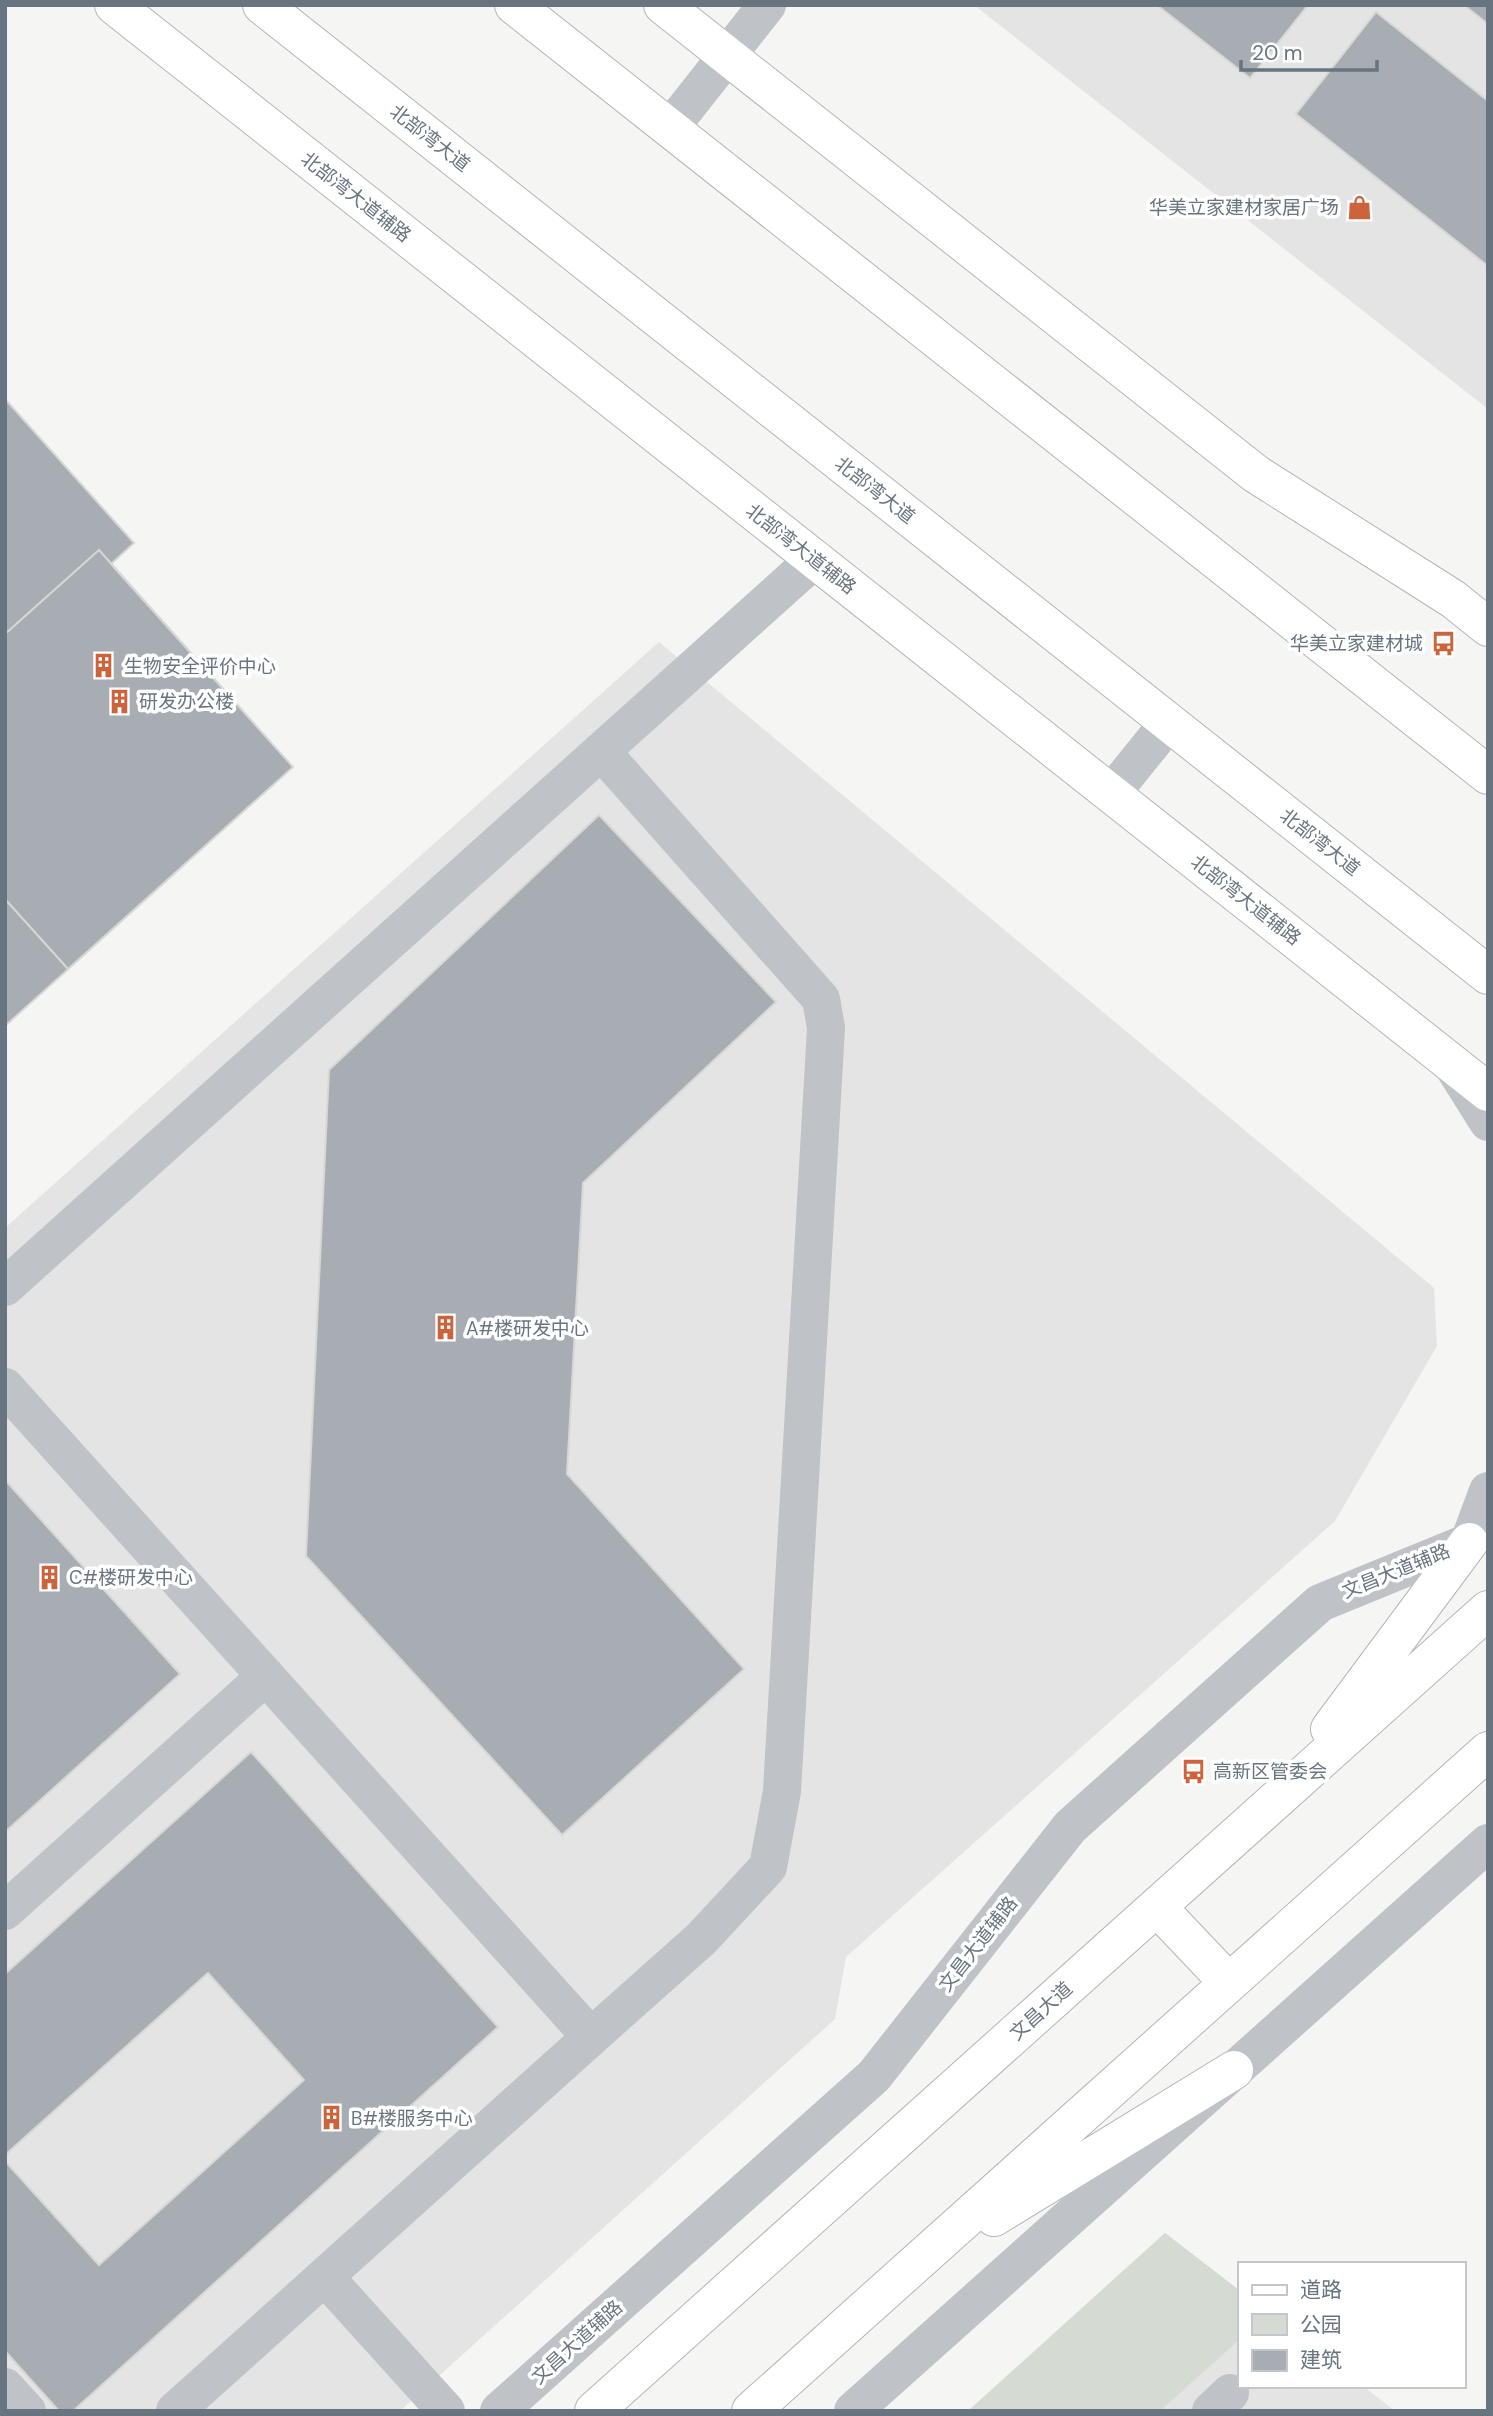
<svg xmlns="http://www.w3.org/2000/svg" width="1493" height="2416" font-family="'DM Sans','Noto Sans SC',sans-serif">
<style>
.built{fill:#e3e4e3}
.green{fill:#d5dad2}
.building{fill:#a7adb2;stroke:#d7d7d5;stroke-width:2}
.lines{fill:none;stroke-linecap:round;stroke-linejoin:round}
.major-casing{stroke:#b3b6ba;stroke-width:40}
.highway-casing{stroke:#b2b5b8;stroke-width:40}
.minor{stroke:#bfc2c6;stroke-width:38}
.major{stroke:#fff;stroke-width:38}
.highway{stroke:#fff;stroke-width:38}
.labels{text-anchor:middle;dominant-baseline:central;stroke-width:7;stroke-linejoin:round;paint-order:stroke}
.street-label{font-size:19px;fill:#687480;stroke:#fff}
.poi-label{font-size:19px;fill:#687480;stroke:#fff;text-anchor:start}
</style>
<rect width="100%" height="100%" fill="#f5f5f3"/>
<path class="built" d="M 974,5 L 1488,5 L 1488,409 Z
M 659,642 L 1434,1288 L 1437,1346 L 1335,1521 L 846,1957 L 835,2019 L 400,2411 L 5,2411 L 5,1228 Z
M 1165,2233 L 1239,2290 L 1239,2386 L 1363,2386 L 1395,2411 L 968,2411 Z"/>
<path class="green" d="M 1165,2233 L 1239,2290 L 1239,2340 L 1160,2411 L 968,2411 Z"/>
<path class="building" d="M 1157,5 L 1308,5 L 1250,78 Z
M 1464,5 L 1488,5 L 1488,24 Z
M 1376,12 L 1488,101 L 1488,266 L 1296,114 Z
M 5,399 L 134,543 L 111,564 L 293,767 L 5,1026 Z
M 99,550 L 293,767 L 68,969 L 5,899 L 5,634 Z
M 599,815 L 776,1002 L 583,1183 L 567,1474 L 744,1669 L 562,1835 L 306,1556 L 329,1070 Z
M 5,1480 L 180,1674 L 5,1832 Z
M 251,1752 L 498,2027 L 73,2411 L 59,2411 L 5,2351 L 5,2161 L 99,2265 L 304,2080 L 208,1973 L 5,2155 L 5,1974 Z"/>
<g class="lines">
<defs>
<path id="major" d="M 114,5 L 1488,1092
M 663,5 L 1256,474 L 1453,599 L 1488,627
M 1330,1729 L 1469,1542
M 1157,1907 L 1229,1983
M 994,2217 L 1234,2070
M 594,2411 L 1488,1610
M 751,2411 L 1488,1751"/>
<path id="highway" d="M 262,5 L 1488,975
M 514,5 L 1488,775"/>
</defs>
<use href="#major" class="major-casing"/>
<use href="#highway" class="highway-casing"/>
<path class="minor" d="M 670,128 L 767,5
M 1111,794 L 1169,722
M 1451,1063 L 1488,1122
M 5,1287 L 815,559
M 5,1387 L 591,2037 L 701,1939 L 768,1867 L 782,1791 L 826,1028 L 821,999 L 601,751
M 1469,1542 L 1488,1491
M 5,1911 L 266,1676
M 325,2277 L 446,2411
M 5,2387 L 27,2411
M 175,2411 L 591,2037
M 499,2411 L 874,2076 L 1070,1827 L 1320,1603 L 1469,1542 L 1488,1525
M 853,2411 L 1488,1843
M 1211,2411 L 1230,2393"/>
<use href="#major" class="major"/>
<use href="#highway" class="highway"/>
</g>
<defs>
<symbol id="shop-bare" viewBox="-9 -9 18 18"><path d="M-5-2.5h2.3a2.7 3.5 0 0 1 5.4 0H5L5.5 6h-11ZM-1.5-2.5h3a1.5 2.3 0 0 0-3 0Z" fill="#cd633b" stroke="#fff" stroke-width="2.5" paint-order="stroke"/></symbol>
<symbol id="bus-bare" viewBox="-9 -9 18 18"><path d="M-5-6H5V4H4V6H2V4H-2V6H-4V4H-5ZM-3.5-4V0h7V-4ZM-3.5 1.2v1.5H-2V1.2ZM2 1.2v1.5H3.5V1.2Z" fill="#cd633b" stroke="#fff" stroke-width="2.5" paint-order="stroke"/></symbol>
<symbol id="building-bare" viewBox="-9 -9 18 18"><path d="M-4-6H4V6H1V3H-1V6H-4ZM-2.5-4.3h1.7v1.8h-1.7ZM.8-4.3h1.7v1.8H.8ZM-2.5-1h1.7V.8h-1.7ZM.8-1h1.7V.8H.8Z" fill="#cd633b" stroke="#fff" stroke-width="2.5" paint-order="stroke"/></symbol>
</defs>
<g fill-rule="evenodd">
<use href="#shop-bare" x="1342" y="190" width="35" height="35"/>
<use href="#bus-bare" x="1426" y="626" width="35" height="35"/>
<use href="#building-bare" x="86" y="648" width="35" height="35"/>
<use href="#building-bare" x="102" y="684" width="35" height="35"/>
<use href="#building-bare" x="428" y="1310" width="35" height="35"/>
<use href="#building-bare" x="32" y="1560" width="35" height="35"/>
<use href="#bus-bare" x="1176" y="1754" width="35" height="35"/>
<use href="#building-bare" x="314" y="2100" width="35" height="35"/>
</g>
<g class="labels">
<g class="street-label">
<text transform="translate(430 138) rotate(38)">北部湾大道</text>
<text transform="translate(356 197) rotate(38)">北部湾大道辅路</text>
<text transform="translate(875 490) rotate(38)">北部湾大道</text>
<text transform="translate(801 549) rotate(38)">北部湾大道辅路</text>
<text transform="translate(1320 842) rotate(38)">北部湾大道</text>
<text transform="translate(1246 900) rotate(38)">北部湾大道辅路</text>
<text transform="translate(1396 1571) rotate(-22)">文昌大道辅路</text>
<text transform="translate(978 1944) rotate(-52)">文昌大道辅路</text>
<text transform="translate(1041 2011) rotate(-42)">文昌大道</text>
<text transform="translate(577 2342) rotate(-42)">文昌大道辅路</text>
</g>
<g class="poi-label">
<text x="1339" y="207" text-anchor="end">华美立家建材家居广场</text>
<text x="1423" y="643" text-anchor="end">华美立家建材城</text>
<text x="124" y="666">生物安全评价中心</text>
<text x="139" y="701">研发办公楼</text>
<text x="466" y="1328">A#楼研发中心</text>
<text x="69" y="1577">C#楼研发中心</text>
<text x="1213" y="1771">高新区管委会</text>
<text x="351" y="2118">B#楼服务中心</text>
</g>
</g>
<rect width="1493" height="2416" fill="none" stroke="#687480" stroke-width="14"/>
<rect x="1238" y="2262" width="228" height="126" fill="#ffffff" stroke="#c3c7cc" stroke-width="2"/>
<rect x="1252" y="2285" width="35" height="10" fill="#ffffff" stroke="#c3c7cc" stroke-width="2"/>
<text x="1300" y="2297" font-size="21" fill="#687480">道路</text>
<rect x="1252" y="2314" width="35" height="21" fill="#d5dad2" stroke="#c3c7cc" stroke-width="2"/>
<text x="1300" y="2332" font-size="21" fill="#687480">公园</text>
<rect x="1252" y="2350" width="35" height="21" fill="#a7adb2" stroke="#c3c7cc" stroke-width="2"/>
<text x="1300" y="2367" font-size="21" fill="#687480">建筑</text>
<path d="M1241 60v10h136v-10" fill="none" stroke="#687480" stroke-width="3.5"/>
<text x="1252" y="60" font-size="21" fill="#687480" stroke="#ffffff" stroke-width="5" paint-order="stroke">20 m</text>
</svg>
